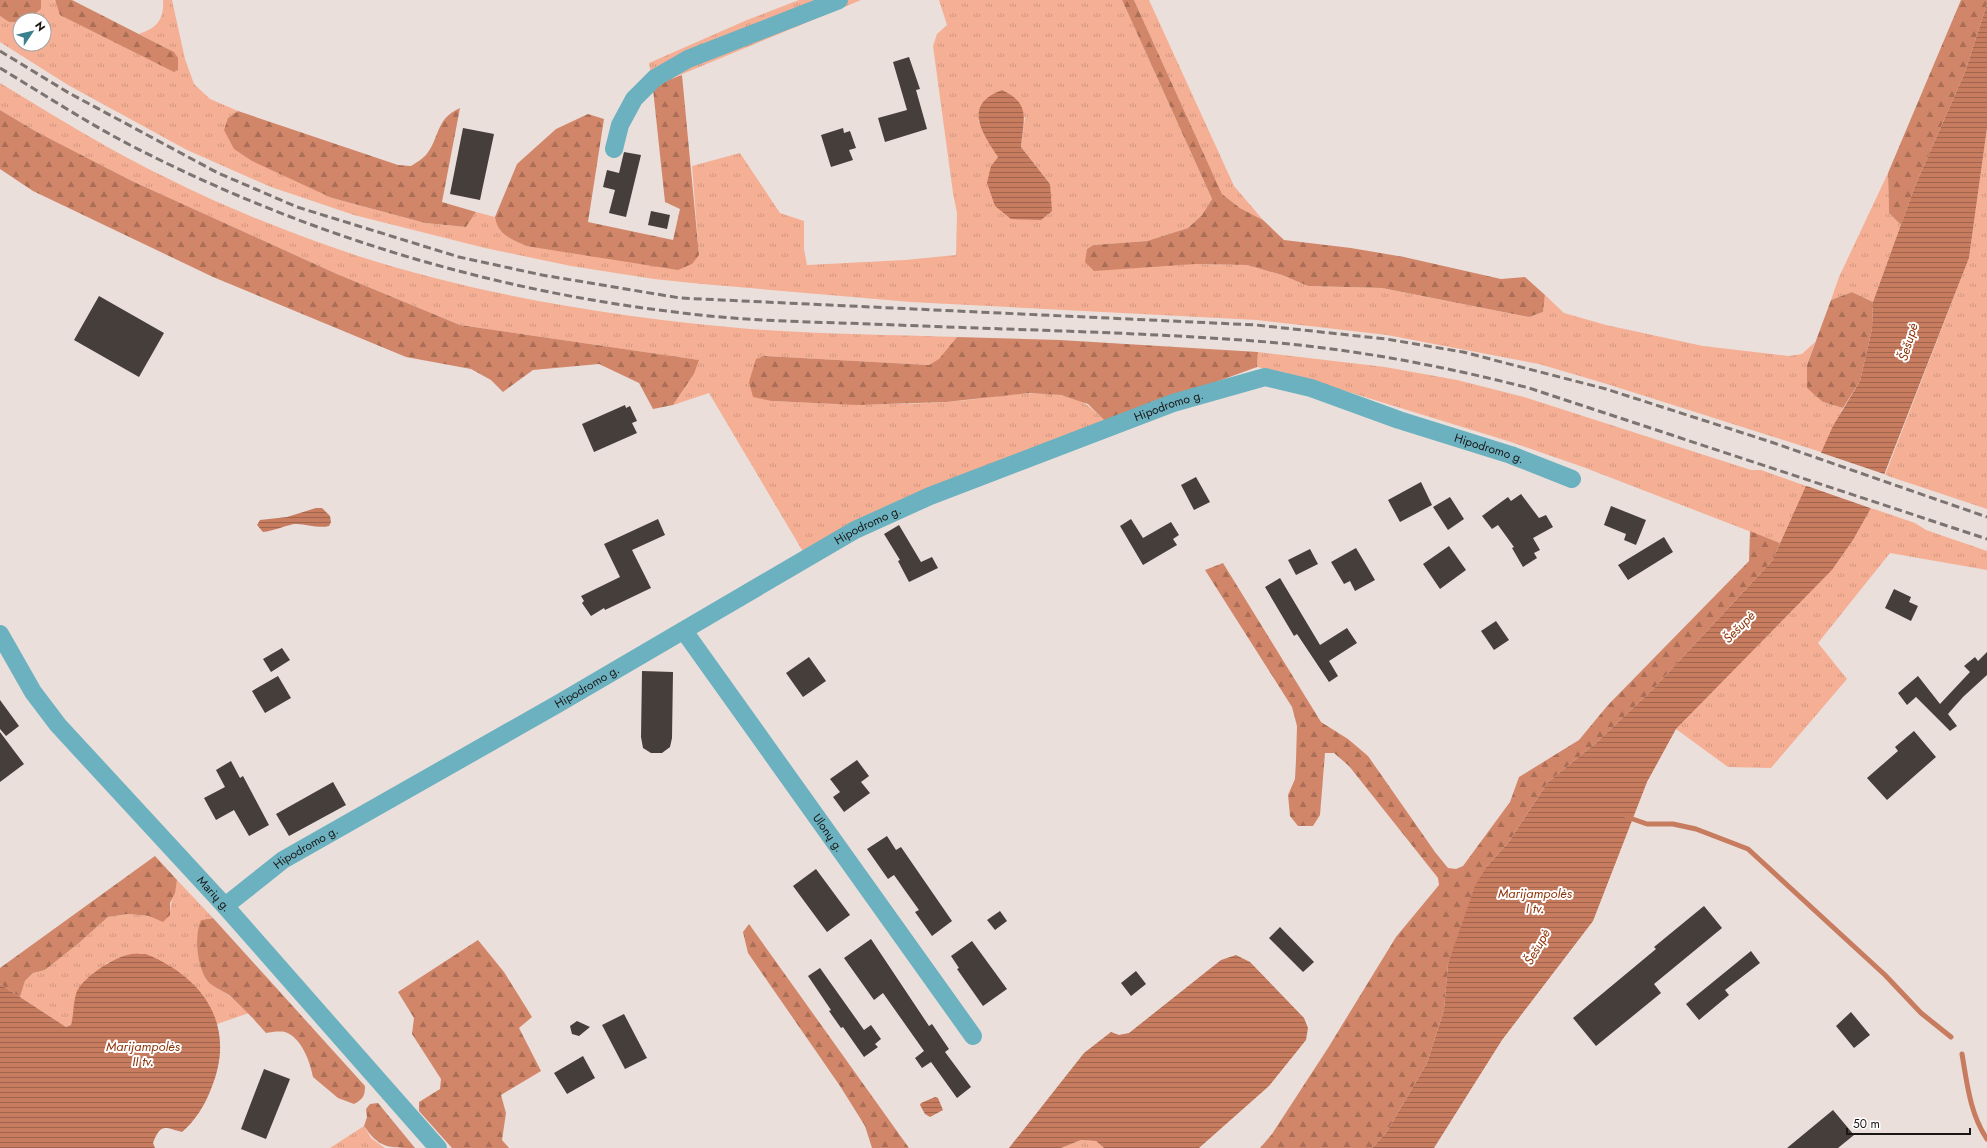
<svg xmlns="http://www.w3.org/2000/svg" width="1987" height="1148" font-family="Jost,sans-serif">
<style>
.grass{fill:url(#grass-tufts);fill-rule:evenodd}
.forest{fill:url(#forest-firs)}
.water{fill:url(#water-rules)}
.pier{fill:#eadfdb}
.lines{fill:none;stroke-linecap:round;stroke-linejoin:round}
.stream{stroke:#c77b5f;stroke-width:5}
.building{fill:#463e3b}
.minor{stroke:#6bb1bf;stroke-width:18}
.rail{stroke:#7b7471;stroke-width:3;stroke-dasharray:8 4;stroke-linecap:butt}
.labels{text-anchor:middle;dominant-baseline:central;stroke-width:4;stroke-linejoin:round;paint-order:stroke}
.street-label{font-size:12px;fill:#1a1615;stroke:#fff}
.water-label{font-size:13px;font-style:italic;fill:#8e3307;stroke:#fff}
</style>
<defs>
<pattern id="grass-tufts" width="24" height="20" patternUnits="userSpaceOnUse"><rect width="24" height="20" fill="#f5af95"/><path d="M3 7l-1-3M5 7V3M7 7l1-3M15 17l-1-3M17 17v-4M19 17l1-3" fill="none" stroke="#d19680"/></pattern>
<pattern id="forest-firs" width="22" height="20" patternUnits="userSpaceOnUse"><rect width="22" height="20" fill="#d28669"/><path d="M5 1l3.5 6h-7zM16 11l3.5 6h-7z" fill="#aa6d55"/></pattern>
<pattern id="water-rules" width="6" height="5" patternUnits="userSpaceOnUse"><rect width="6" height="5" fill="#c77b5f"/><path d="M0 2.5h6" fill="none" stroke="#a1644d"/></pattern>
</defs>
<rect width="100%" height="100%" fill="#eadfdb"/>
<path class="grass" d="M 41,0 L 55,0 L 54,1 L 174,52 L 139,34 C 157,28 164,20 163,0 L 172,0 L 185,59 L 194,84 L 210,99 L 238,111 L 228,118 L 332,198 L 425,223 L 466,227 L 476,212 L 495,217 C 497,235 512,239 526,246 L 699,255 L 692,166 L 740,153 L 780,213 L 804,221 L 804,249 L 807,265 L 905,260 L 956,255 L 957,213 L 953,193 L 933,46 L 937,34 L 947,25 L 939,0 L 1122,0 L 1212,199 L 1202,215 L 1188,228 L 1147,241 L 1093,245 L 1087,249 L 1195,264 L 1247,265 L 1282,275 L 1308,286 L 1382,288 L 1529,317 L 1543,312 L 1545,295 L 1564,313 L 1606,325 L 1703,346 L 1789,356 L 1802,354 L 1815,342 L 1807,365 L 1823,402 L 1843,408 L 1821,452 L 1607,384 L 1539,364 L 1387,335 L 1257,320 L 911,302 L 702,284 L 654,279 L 571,266 L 485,248 L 354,215 L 271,187 L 187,150 L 68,85 L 0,42 L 0,16 L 9,22 L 20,22 L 20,44 L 44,44 L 44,20 L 27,20 L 41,9 ZM 1025,117 L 1021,147 L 1050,184 L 991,166 L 998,157 L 978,120 Z
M 799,0 L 861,0 L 663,82 L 653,89 L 649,63 L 747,20 Z
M 1134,0 L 1149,0 L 1234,186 L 1263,220 L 1240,208 L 1222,194 Z
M 0,83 C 56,117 112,152 171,180 C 231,210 295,235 358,256 C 482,296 621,318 750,329 C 818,334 888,335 957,337 L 939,360 L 929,365 L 765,356 L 772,401 C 830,404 888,406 945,402 C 983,400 1023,389 1060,395 C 1082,398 1091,407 1106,422 L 805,555 L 709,393 L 673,405 L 694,374 L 698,360 L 460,325 L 337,274 L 132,181 L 37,132 L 0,110 Z
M 1987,128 L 1987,509 L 1885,475 L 1969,258 Z
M 1888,173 L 1889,213 L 1901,225 L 1873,302 L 1852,292 L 1831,300 L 1839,277 Z
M 1258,352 L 1385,367 L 1457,380 L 1524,397 L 1751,470 L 1761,470 L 1806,486 L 1780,543 L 1583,467 L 1511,442 L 1287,373 L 1257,367 Z
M 1871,508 L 1915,523 L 1926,530 L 1987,551 L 1987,570 L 1890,553 L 1818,643 L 1847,679 L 1771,768 L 1728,767 L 1676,729 L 1832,570 L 1853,540 Z
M 177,880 L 213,918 L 201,920 L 206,980 L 227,994 L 249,1013 L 217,1024 L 208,1003 L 146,954 L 127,955 L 107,963 L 74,1003 L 74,1015 L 71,1025 L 66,1027 L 20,997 L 25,981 L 33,973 L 45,970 L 79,943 L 108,917 L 128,914 L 149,916 L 170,915 C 170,902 175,892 177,880 Z
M 364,1126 L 371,1138 L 385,1148 L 330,1148 Z
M 1081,1140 L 1096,1141 L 1104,1148 L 1061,1148 Z"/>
<path class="forest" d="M 0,0 L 41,0 L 41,9 L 27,20 L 20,20 L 20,22 L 9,22 L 0,16 Z
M 55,0 L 72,0 L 174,52 L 178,58 L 178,70 L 174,72 L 60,15 Z
M 1122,0 L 1134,0 L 1222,194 L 1240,208 L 1263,220 L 1284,240 L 1351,248 L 1404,257 L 1501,279 L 1525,277 L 1545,295 L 1543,312 L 1529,317 L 1382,288 L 1308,286 L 1282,275 L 1247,265 L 1195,264 L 1094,271 L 1085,262 L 1087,249 L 1093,245 L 1147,241 L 1188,228 L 1202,215 L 1212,199 Z
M 1961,0 L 1987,0 L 1987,4 L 1965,72 L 1915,186 L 1901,225 L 1889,213 L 1888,173 Z
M 682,75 L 699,255 L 692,264 L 678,270 L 526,246 C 512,239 497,235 495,217 L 517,164 L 556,129 L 588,114 L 604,119 L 588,222 L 673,240 L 680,209 L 665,202 L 653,89 L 663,82 Z
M 460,108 L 442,202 L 476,212 L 466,227 L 425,223 L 332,198 L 252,161 L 234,149 L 224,130 L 228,118 L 238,111 L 398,165 L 411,166 C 416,163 422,159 426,155 C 440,138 435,119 460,108 Z
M 0,110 L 37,132 L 132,181 L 337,274 L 460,325 L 699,360 L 694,374 L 673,405 L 653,409 L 639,383 L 599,364 L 533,370 L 503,392 L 491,380 L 471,369 L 406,357 L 213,277 L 33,191 L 0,169 Z
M 1852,292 L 1873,302 L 1872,329 L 1860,381 L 1843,408 L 1823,402 L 1807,388 L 1807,365 L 1831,300 Z
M 957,337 L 1060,340 L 1258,352 L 1257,367 L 1106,422 L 1088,404 L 1061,395 L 1030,393 L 946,402 L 857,405 L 772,401 L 753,397 L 749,382 L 756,359 L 765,356 L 929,365 L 939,359 Z
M 1750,531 L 1780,543 L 1772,561 L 1653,689 L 1596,743 L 1548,782 L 1508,843 L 1487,866 L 1448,964 L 1444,1010 L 1427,1063 L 1386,1133 L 1372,1148 L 1260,1148 L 1272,1134 L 1328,1048 L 1396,937 L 1439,885 L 1438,878 L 1349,766 L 1334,753 L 1325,753 L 1320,815 L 1313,826 L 1298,826 L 1290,816 L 1288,795 L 1295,779 L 1296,760 L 1297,726 L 1292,707 L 1205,570 L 1223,563 L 1321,722 L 1348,739 L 1368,756 L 1435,852 L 1448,868 L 1456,869 L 1463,866 L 1510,802 L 1519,777 L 1579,740 L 1608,705 L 1749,561 Z
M 155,856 L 177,880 L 175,893 L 170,903 L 170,915 L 163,922 L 149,916 L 128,914 L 108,917 L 79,943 L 45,970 L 33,973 L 25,981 L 20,997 L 0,984 L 0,968 Z
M 213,918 L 365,1086 C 365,1096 363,1099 354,1104 L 338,1098 L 313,1077 C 310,1062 302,1038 285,1032 C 280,1031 271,1032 266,1033 C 254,1019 242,1007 229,995 C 222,990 210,986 206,979 C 197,964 194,936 201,920 Z
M 749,924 L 909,1148 L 872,1148 L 865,1126 L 840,1086 L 748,953 L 743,932 Z
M 478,940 L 504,972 L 532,1017 L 519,1028 L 541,1071 L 501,1095 L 506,1113 L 502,1140 L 509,1148 L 452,1148 L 419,1111 L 419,1102 L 440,1089 L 441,1079 L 412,1034 L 414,1018 L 398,992 Z
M 378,1103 L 415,1148 C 388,1148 379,1148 364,1126 L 367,1117 L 366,1109 L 370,1104 Z"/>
<path class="water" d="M 1987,4 L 1987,128 L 1969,258 L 1871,508 L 1853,540 L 1832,570 L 1676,729 L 1647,782 L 1593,921 L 1502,1040 L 1434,1148 L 1372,1148 L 1386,1133 L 1427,1063 L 1444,1010 L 1448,964 L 1475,886 L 1487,866 L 1508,843 L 1548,782 L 1596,743 L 1653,689 L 1772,561 L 1833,426 L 1860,381 L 1872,329 L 1873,302 L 1915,186 L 1965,72 Z
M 1002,90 C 1032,104 1023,121 1021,147 L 1050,184 L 1052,211 L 1041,220 L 1011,219 L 995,206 L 987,183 L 991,166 L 998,157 C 982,132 962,105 1002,90 Z
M 316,508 L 322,508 L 330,516 L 331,522 L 329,526 C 317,529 305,523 294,524 C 283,526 274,531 263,532 L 257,525 L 260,520 L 287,517 Z
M 146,954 C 205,978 237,1027 211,1089 C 205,1105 195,1121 182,1132 C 165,1128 161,1122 153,1143 L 155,1148 L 0,1148 L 0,984 L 66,1027 L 71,1025 C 74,1014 73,1004 76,994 C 80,979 113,958 127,955 C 133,953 140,954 146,954 Z
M 1236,955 L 1250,962 L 1304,1018 L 1308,1028 L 1306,1040 L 1269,1086 L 1199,1148 L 1104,1148 L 1096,1141 L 1081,1140 L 1061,1148 L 1009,1148 L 1084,1053 L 1111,1032 L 1119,1035 L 1129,1033 L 1221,960 Z
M 935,1097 L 938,1098 L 943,1110 L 930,1117 L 925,1114 L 920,1105 L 921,1103 Z"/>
<path class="pier" d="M 1819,452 L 1887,475 L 1873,509 L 1804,485 Z"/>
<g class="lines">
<path class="stream" d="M 1627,817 L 1647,824 L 1673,824 L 1696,829 L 1748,849 L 1885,975 L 1921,1013 L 1951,1037
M 1962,1054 C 1967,1083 1970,1114 1987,1139"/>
</g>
<path class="building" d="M 909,57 L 920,89 L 916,90 L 927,129 L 885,142 L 878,118 L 907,110 L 893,62 Z
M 463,128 L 494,134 L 480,200 L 450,194 Z
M 843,128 L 844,133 L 850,131 L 856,148 L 849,150 L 853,160 L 831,167 L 821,135 Z
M 624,152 L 641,155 L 626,217 L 609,213 L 615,190 L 603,187 L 607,170 L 619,173 Z
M 651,211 L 670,215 L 667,229 L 648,225 Z
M 99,296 L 164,333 L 139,377 L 74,340 Z
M 625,405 L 626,408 L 630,406 L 637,421 L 632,423 L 637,433 L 594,452 L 582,424 Z
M 1196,477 L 1210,502 L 1194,510 L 1181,485 Z
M 1421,482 L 1432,505 L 1400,522 L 1388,500 Z
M 1521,494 L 1539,518 L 1546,515 L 1553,527 L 1533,538 L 1540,550 L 1534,553 L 1537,558 L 1523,567 L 1512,548 L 1514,547 L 1498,525 L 1492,529 L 1482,516 L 1508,497 L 1511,501 Z
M 1450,497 L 1464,519 L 1448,530 L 1433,507 Z
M 1611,506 L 1646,520 L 1636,545 L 1624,540 L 1626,534 L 1604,525 Z
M 658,519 L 665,535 L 632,550 L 651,588 L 605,610 L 604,608 L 591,616 L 582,603 L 584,601 L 581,596 L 620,577 L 604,544 Z
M 1131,519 L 1143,538 L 1171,522 L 1179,535 L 1173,539 L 1177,545 L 1143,565 L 1120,526 Z
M 899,525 L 921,562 L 932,557 L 938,568 L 909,582 L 898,561 L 900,560 L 884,534 Z
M 1664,537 L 1673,552 L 1628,580 L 1618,565 Z
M 1449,546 L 1466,570 L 1440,589 L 1423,564 Z
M 1356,548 L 1375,580 L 1355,591 L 1350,581 L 1344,584 L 1331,562 Z
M 1310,549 L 1318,564 L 1296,575 L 1288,560 Z
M 1280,578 L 1320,645 L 1347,628 L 1357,643 L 1329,661 L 1338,676 L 1329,682 L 1297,634 L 1294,636 L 1265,587 Z
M 1894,589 L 1911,597 L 1909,602 L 1918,606 L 1911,621 L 1885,608 Z
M 1496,621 L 1509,640 L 1494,650 L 1481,631 Z
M 282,648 L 290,660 L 271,672 L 263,659 Z
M 1987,652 L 1987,675 L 1963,697 L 1948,714 L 1957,726 L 1950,731 L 1916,697 L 1907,705 L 1898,693 L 1918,676 L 1940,704 L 1970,672 L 1964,666 L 1975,657 L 1978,661 Z
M 809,657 L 826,681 L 803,697 L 786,673 Z
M 642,671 L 673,672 L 672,738 L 670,747 L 662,753 L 651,753 L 643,748 L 641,737 Z
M 278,676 L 291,698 L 265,713 L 252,691 Z
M 0,700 L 19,726 L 6,736 L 0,729 Z
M 1914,731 L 1936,757 L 1887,800 L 1867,778 L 1898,751 L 1895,747 Z
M 0,732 L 24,764 L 0,782 Z
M 857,760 L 869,776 L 861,782 L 870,793 L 844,812 L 833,797 L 840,792 L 830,779 Z
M 231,761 L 240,778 L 243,776 L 269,825 L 249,836 L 234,810 L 216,820 L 204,798 L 225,787 L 216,770 Z
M 333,782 L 346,805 L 289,836 L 276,814 Z
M 887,836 L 896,850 L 901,847 L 952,921 L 932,936 L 915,912 L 919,910 L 894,875 L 888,879 L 867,849 Z
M 816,869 L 850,915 L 827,932 L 793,886 Z
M 1704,906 L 1722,928 L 1654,984 L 1661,993 L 1596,1046 L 1573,1018 L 1656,949 L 1654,947 Z
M 1000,911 L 1007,921 L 995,930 L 987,920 Z
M 1280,927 L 1314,962 L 1303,972 L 1269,938 Z
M 871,939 L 929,1026 L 932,1024 L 949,1049 L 945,1052 L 971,1087 L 957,1098 L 931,1062 L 922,1068 L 915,1058 L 924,1051 L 883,993 L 874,1000 L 844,958 Z
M 972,941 L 1007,989 L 983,1006 L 957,969 L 959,968 L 951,956 Z
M 1751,951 L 1760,963 L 1725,990 L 1729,995 L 1699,1020 L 1686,1004 Z
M 820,968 L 864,1030 L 871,1025 L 881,1039 L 875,1044 L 878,1047 L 864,1057 L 843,1027 L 841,1028 L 829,1011 L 831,1010 L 808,976 Z
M 1136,971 L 1146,984 L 1131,996 L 1121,983 Z
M 1851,1012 L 1870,1035 L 1854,1048 L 1836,1026 Z
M 624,1014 L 647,1058 L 625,1069 L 602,1025 Z
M 577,1021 L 590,1027 L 579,1036 L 572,1034 L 570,1026 Z
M 583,1056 L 595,1078 L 567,1094 L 554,1073 Z
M 264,1069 L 290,1079 L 266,1139 L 241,1129 Z
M 1833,1110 L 1854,1135 L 1838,1148 L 1787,1148 Z"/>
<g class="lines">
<g class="minor">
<path d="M 614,149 L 620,125 L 634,99 L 655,78 L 688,59 L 839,0"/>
<path id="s1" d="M 684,631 L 973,1036"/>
<path id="s2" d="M 0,634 L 33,692 L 58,725 L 225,906 L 438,1148"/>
<path id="s3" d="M 225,906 L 283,860 L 556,705 L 855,530 L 930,496 L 1173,403 L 1265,377 L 1311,388 L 1399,420 L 1511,455 L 1572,479"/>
</g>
<path class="rail" d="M 0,51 L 69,93 L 218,173 L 297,207 L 459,257 L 542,275 L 680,298 L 1256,325 L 1386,339 L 1463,352 L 1606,389 L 1771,442 L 1987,517
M 0,68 C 43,94 86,122 130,145 C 303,234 490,291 683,313 C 753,322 826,322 897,325 C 1017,330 1136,332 1255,341 C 1348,348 1439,365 1529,388 L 1987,539"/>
</g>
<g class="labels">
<g class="street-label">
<text stroke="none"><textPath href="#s3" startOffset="1072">Hipodromo g.</textPath></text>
<text stroke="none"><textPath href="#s3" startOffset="1408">Hipodromo g.</textPath></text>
<text stroke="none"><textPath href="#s3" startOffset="748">Hipodromo g.</textPath></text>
<text stroke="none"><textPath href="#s3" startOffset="424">Hipodromo g.</textPath></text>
<text stroke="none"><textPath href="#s1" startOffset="248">Ulonų g.</textPath></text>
<text stroke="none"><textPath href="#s3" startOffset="100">Hipodromo g.</textPath></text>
<text stroke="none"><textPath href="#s2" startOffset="338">Marių g.</textPath></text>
</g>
<g class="water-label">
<text transform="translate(1908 342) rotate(-73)">Šešupė</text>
<text transform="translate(1739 627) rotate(-45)">Šešupė</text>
<text x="1535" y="893">Marijampolės<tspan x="1535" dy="15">I tv.</tspan></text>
<text transform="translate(1537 947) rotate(-60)">Šešupė</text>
<text x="143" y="1046">Marijampolės<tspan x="143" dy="15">II tv.</tspan></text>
</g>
</g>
<g transform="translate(32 32) rotate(55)"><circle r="19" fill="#ffffff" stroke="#a3a2a1"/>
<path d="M0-3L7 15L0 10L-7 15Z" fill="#3b808d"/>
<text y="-6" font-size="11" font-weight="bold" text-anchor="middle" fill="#1a1615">N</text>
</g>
<path d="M1847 1128v6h123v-6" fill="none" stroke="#1a1615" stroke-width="2"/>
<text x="1853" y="1128" font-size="12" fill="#1a1615" stroke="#ffffff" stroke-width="3" paint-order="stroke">50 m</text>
</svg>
